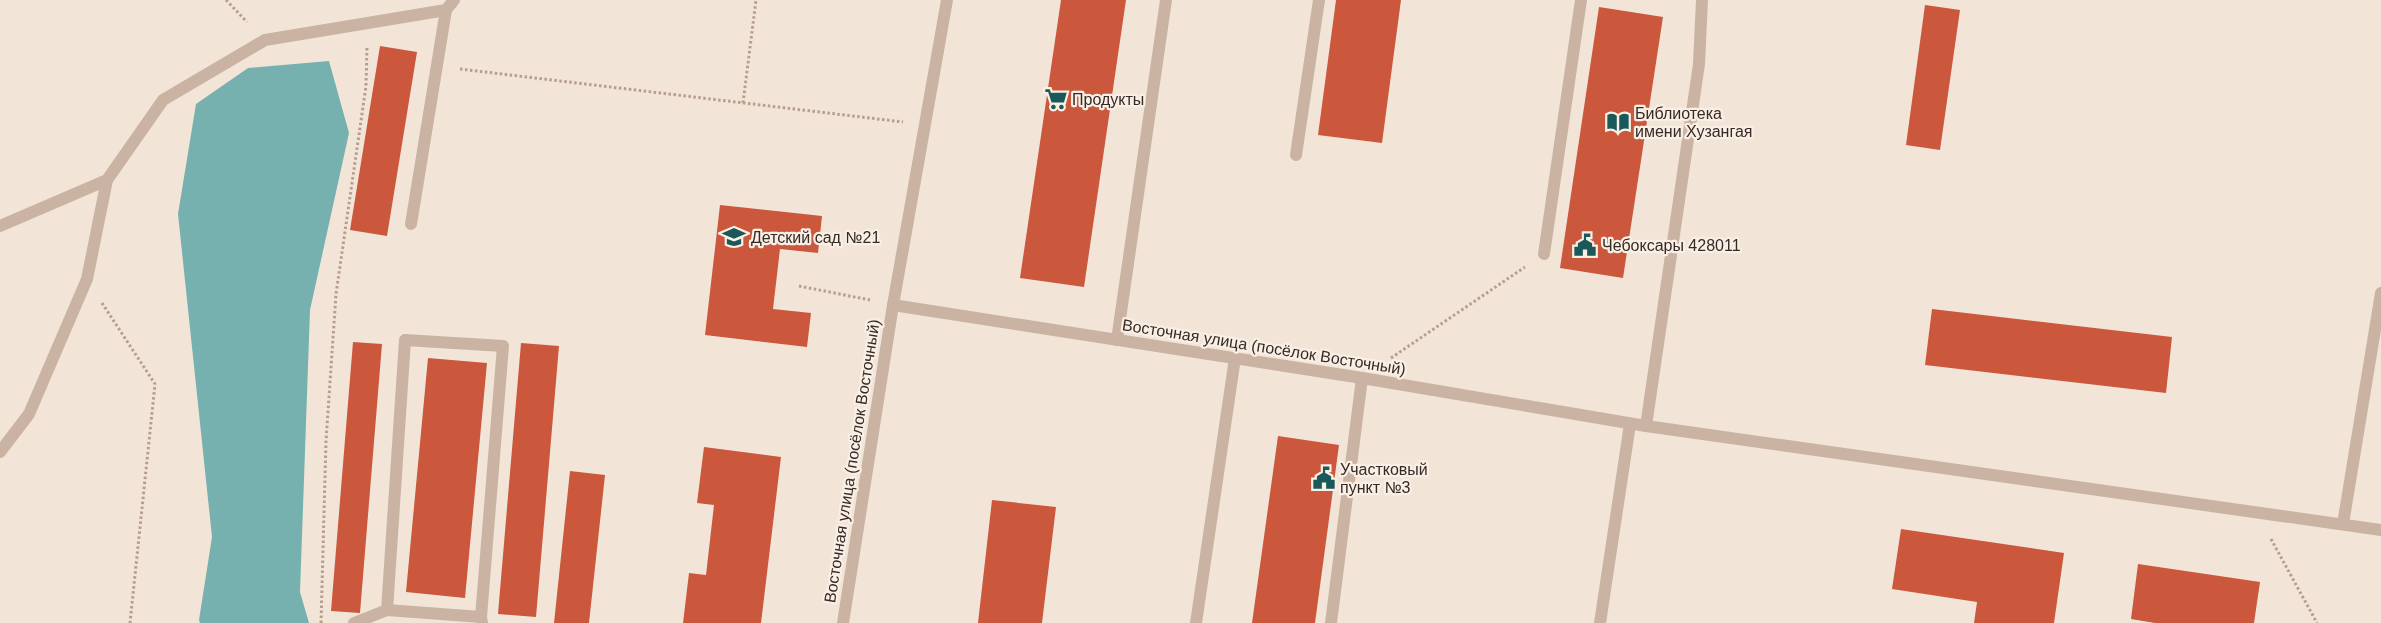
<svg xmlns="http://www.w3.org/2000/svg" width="2381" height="623" font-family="Arial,sans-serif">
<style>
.water{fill:#76b1af}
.building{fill:#cb573d}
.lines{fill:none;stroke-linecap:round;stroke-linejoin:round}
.path{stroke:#b79d8e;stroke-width:3;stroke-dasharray:2.5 2.5;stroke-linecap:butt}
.service{stroke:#cbb3a4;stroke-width:12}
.minor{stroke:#cbb3a4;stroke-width:12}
.labels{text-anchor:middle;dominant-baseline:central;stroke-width:4.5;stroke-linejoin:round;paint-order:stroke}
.poi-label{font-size:16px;fill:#362a26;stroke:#faefe5;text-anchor:start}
.street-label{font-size:16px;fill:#362a26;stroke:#faefe5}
</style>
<rect width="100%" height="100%" fill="#f2e5d8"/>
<path class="water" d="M 329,61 L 349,133 L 310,310 L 300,592 L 309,623 L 200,623 L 199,620 L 212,537 L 178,214 L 196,104 L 248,68 Z"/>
<path class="building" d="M 1061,0 L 1126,0 L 1084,287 L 1020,278 Z
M 1336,0 L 1401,0 L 1382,143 L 1318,135 Z
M 1925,5 L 1960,10 L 1940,150 L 1906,145 Z
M 1599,7 L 1663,17 L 1623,278 L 1560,268 Z
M 380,46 L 417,52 L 387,236 L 350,230 Z
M 720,205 L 822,216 L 818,253 L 780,249 L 773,309 L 811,313 L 807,347 L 705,335 Z
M 1932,309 L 2172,337 L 2166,393 L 1925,365 Z
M 353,342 L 382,344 L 360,613 L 331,611 Z
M 521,343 L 559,346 L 536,617 L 498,614 Z
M 428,358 L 487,363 L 465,598 L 406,592 Z
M 1278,436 L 1339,445 L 1315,623 L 1252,623 Z
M 704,447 L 781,457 L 761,623 L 683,623 L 689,573 L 706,575 L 714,505 L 697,503 Z
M 570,471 L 605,475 L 589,623 L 554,623 Z
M 992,500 L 1056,507 L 1042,623 L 978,623 Z
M 1901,529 L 2064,553 L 2054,623 L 1974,623 L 1977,602 L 1892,589 Z
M 2138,564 L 2260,582 L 2254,623 L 2155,623 L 2131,619 Z"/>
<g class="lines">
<path class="path" d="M 226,0 L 247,22
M 460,69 L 903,122
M 743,103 L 756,0
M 799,286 L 870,300
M 102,303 L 155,384 L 130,623
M 1391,358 L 1525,267
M 2271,539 L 2317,623
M 321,623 L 326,441 L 336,294 L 366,86 L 367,46"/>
<path class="service" d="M 1296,155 L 1319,0
M 411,224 L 446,10
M 1544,254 L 1581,0
M 1117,340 L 1166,0
M 1646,426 L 2381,530
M 2343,524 L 2381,293
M 387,610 L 405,340 L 503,346 L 481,617 L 482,623
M 354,623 L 387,610 L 481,617
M 843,623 L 893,305
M 1196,623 L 1235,358
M 1331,623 L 1362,378"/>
<path class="minor" d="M 947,0 L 893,305 L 1362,378 L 1646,426 L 1699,64 L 1702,0
M 0,226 L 107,180
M 0,452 L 29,414 L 87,279 L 107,180 L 163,100 L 265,40 L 446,10 L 454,0
M 1600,623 L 1630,424"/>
</g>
<defs>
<symbol id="supermarket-bare" viewBox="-9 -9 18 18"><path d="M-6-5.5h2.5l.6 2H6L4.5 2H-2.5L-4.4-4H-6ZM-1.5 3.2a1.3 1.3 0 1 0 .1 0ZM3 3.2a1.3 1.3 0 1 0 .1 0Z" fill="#1a5959" stroke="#faefe5" stroke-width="2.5" paint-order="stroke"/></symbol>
<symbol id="library-bare" viewBox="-9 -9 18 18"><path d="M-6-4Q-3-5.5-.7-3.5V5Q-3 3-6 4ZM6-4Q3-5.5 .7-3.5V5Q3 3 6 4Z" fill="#1a5959" stroke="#faefe5" stroke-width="2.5" paint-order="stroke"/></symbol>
<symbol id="school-bare" viewBox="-9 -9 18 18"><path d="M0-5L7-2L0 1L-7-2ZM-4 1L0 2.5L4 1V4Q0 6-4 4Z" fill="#1a5959" stroke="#faefe5" stroke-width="2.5" paint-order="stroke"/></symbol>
<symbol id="civic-bare" viewBox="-9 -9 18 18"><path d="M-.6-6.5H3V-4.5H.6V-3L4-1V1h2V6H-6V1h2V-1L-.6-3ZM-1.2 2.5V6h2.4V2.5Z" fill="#1a5959" stroke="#faefe5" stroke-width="2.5" paint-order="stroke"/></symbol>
</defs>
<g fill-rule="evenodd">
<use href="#supermarket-bare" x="1040" y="83" width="32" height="32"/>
<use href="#library-bare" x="1602" y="106" width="32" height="32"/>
<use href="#school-bare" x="718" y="221" width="32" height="32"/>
<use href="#civic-bare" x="1569" y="229" width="32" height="32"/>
<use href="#civic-bare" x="1308" y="462" width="32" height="32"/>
</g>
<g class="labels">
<g class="poi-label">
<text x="1072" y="99">Продукты</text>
<text x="1635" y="113">Библиотека<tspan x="1635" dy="18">имени Хузангая</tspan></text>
<text x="751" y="237">Детский сад №21</text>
<text x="1602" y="245">Чебоксары 428011</text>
<text x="1340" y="469">Участковый<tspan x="1340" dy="18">пункт №3</tspan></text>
</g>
<g class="street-label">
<text transform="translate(1264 347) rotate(9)">Восточная улица (посёлок Восточный)</text>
<text transform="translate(852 461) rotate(-81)">Восточная улица (посёлок Восточный)</text>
</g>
</g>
</svg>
